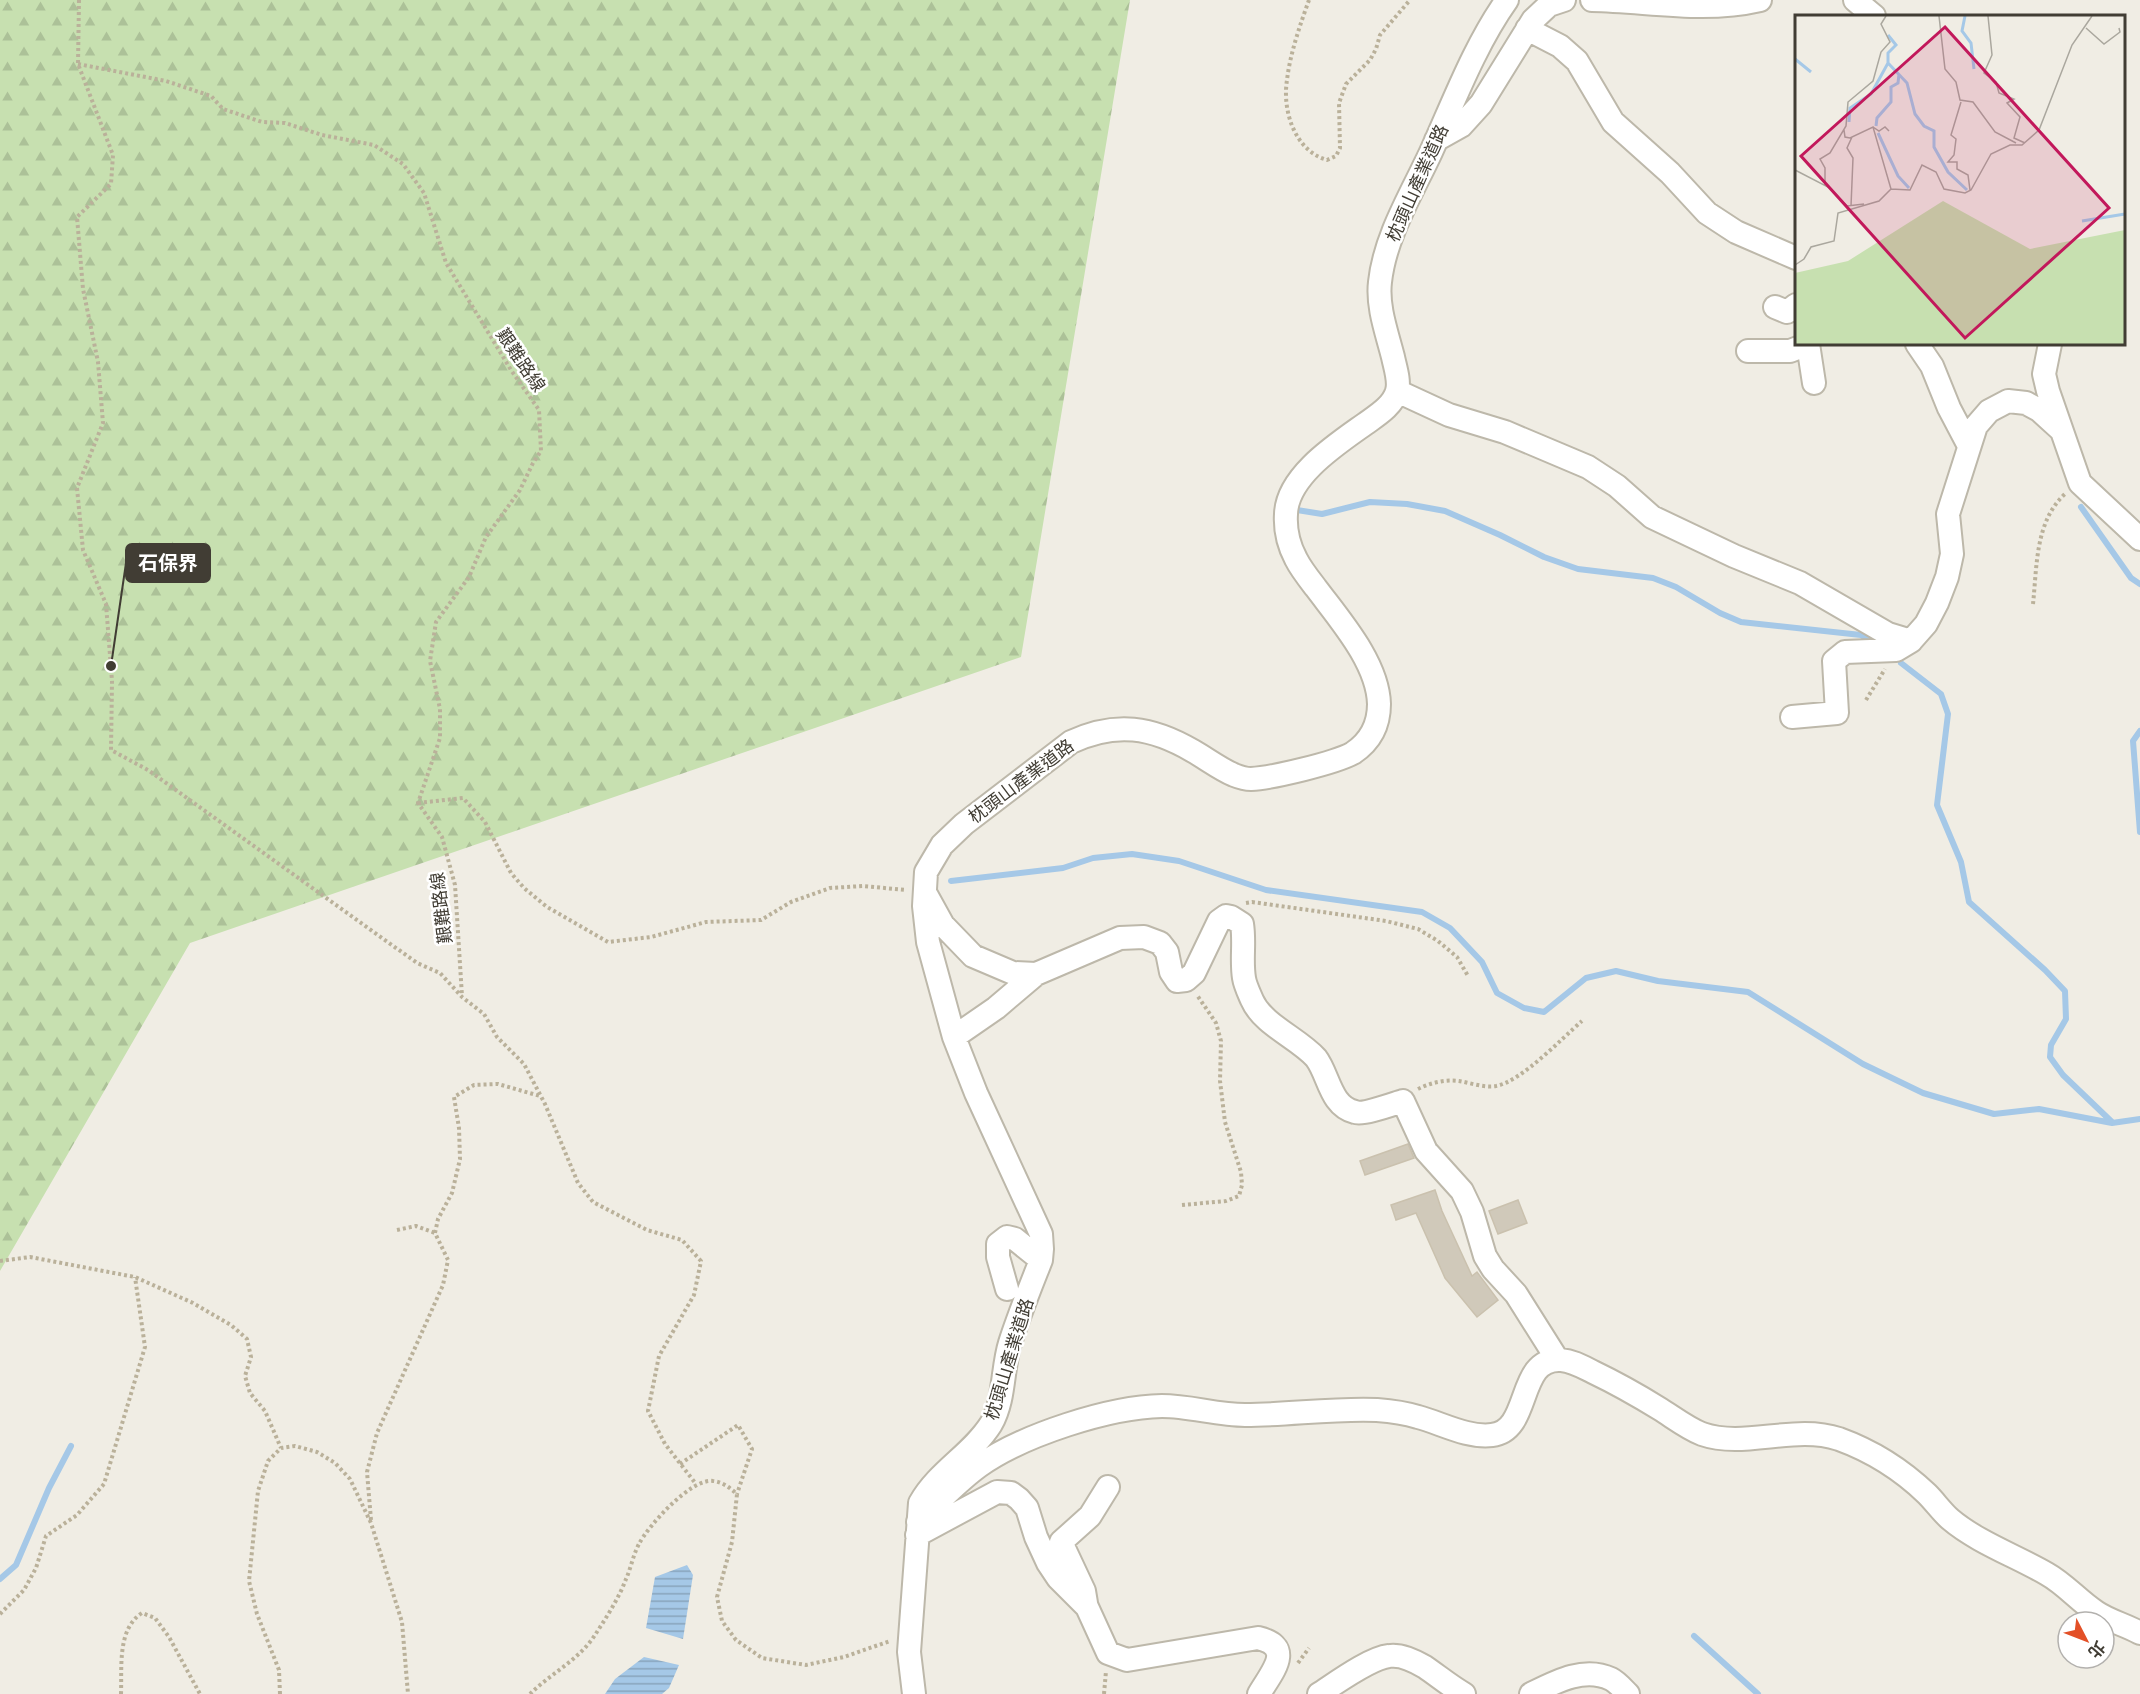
<svg xmlns="http://www.w3.org/2000/svg" width="2140" height="1694" font-family="'Public Sans','Noto Sans TC',sans-serif">
<style>
.forest{fill:url(#forest-firs)}
.water{fill:url(#water-rules)}
.lines{fill:none;stroke-linecap:round;stroke-linejoin:round}
.stream{stroke:#a5c8e7;stroke-width:6}
.building{fill:#d0c9ba;stroke:#cac1ae;stroke-width:1.5}
.minor-casing{stroke:#bdb8aa;stroke-width:26}
.path{stroke:#bab19a;stroke-width:4;stroke-dasharray:3 3;stroke-linecap:butt}
.minor{stroke:#fff;stroke-width:22}
.labels{text-anchor:middle;dominant-baseline:central;stroke-width:5;stroke-linejoin:round;paint-order:stroke}
.street-label{font-size:18px;fill:#413d34;stroke:#fff}
.inset-river{fill:none;stroke:#a5c8e7;stroke-width:3}
.inset-road{fill:none;stroke:#aaa79e;stroke-width:1.5}
.view{fill:#c2185b;fill-opacity:0.15;stroke:#c2185b;stroke-width:3}
.inset-edge{fill:none;stroke:#413d34;stroke-width:3}
.leader{fill:none;stroke:#413d34;stroke-width:2}
.callout-dot{fill:#413d34;stroke:#fff;stroke-width:2}
.callout{fill:#413d34;stroke:#413d34;stroke-width:2}
.callout-label{font-size:20px;text-anchor:middle;font-weight:bold;fill:#fff}
</style>
<defs>
<pattern id="forest-firs" width="22" height="20" patternUnits="userSpaceOnUse" patternTransform="scale(1.5)"><rect width="22" height="20" fill="#c7e0b0"/><path d="M5 1l3.5 6h-7zM16 11l3.5 6h-7z" fill="#acc198"/></pattern>
<pattern id="water-rules" width="6" height="5" patternUnits="userSpaceOnUse" patternTransform="scale(1.5)"><rect width="6" height="5" fill="#a5c8e7"/><path d="M0 2.5h6" fill="none" stroke="#88a4bc"/></pattern>
</defs>
<rect width="100%" height="100%" fill="#f0ede4"/>
<path class="forest" d="M 0,0 L 1130,0 L 1021,657 L 190,943 L 0,1271 Z"/>
<path class="water" d="M 687,1565 L 693,1575 L 683,1639 L 646,1628 L 655,1577 Z
M 644,1657 L 679,1665 L 669,1688 L 662,1694 L 605,1694 L 615,1679 Z"/>
<g class="lines">
<path class="stream" d="M 2081,507 L 2131,578 L 2140,584
M 1297,510 L 1322,514 L 1370,502 L 1407,504 L 1445,511 L 1500,535 L 1544,557 L 1578,569 L 1653,578 L 1676,587 L 1720,613 L 1741,622 L 1861,635 L 1873,643
M 1901,663 L 1941,694 L 1948,714 L 1937,805 L 1961,862 L 1969,902 L 2045,970 L 2065,991 L 2066,1019 L 2051,1045 L 2050,1057 L 2063,1075 L 2112,1122
M 2140,731 L 2133,741 L 2140,832
M 951,881 L 1063,868 L 1093,858 L 1132,854 L 1179,861 L 1266,890 L 1422,912 L 1450,928 L 1482,962 L 1497,993 L 1524,1008 L 1544,1012 L 1586,978 L 1616,971 L 1658,981 L 1748,992 L 1863,1064 L 1923,1093 L 1994,1114 L 2039,1109 L 2112,1123 L 2140,1119
M 0,1579 L 16,1565 L 49,1488 L 71,1446
M 1694,1636 L 1758,1694"/>
</g>
<path class="building" d="M 1408,1144 L 1414,1158 L 1365,1175 L 1360,1161 Z
M 1435,1190 L 1442,1211 L 1472,1276 L 1477,1272 L 1498,1300 L 1477,1317 L 1445,1278 L 1416,1213 L 1396,1220 L 1391,1205 Z
M 1518,1200 L 1527,1223 L 1498,1234 L 1489,1211 Z"/>
<g class="lines">
<defs>
<path id="minor" d="M 1592,0 C 1648,1 1704,13 1760,0
M 1855,0 L 1874,16
M 1527,29 L 1560,46 L 1577,61 L 1613,122 L 1670,173 L 1707,213 L 1736,232 L 1796,258
M 1436,140 L 1461,126 L 1481,104 L 1533,20 L 1549,5 L 1564,0
M 1775,307 L 1787,312 L 1796,305
M 1808,344 L 1814,383
M 1917,344 L 1932,366 L 1949,408 L 1969,446
M 2050,344 L 2044,374 L 2048,391 L 2080,483 L 2140,539
M 1748,351 L 1790,351 L 1808,344
M 1397,391 L 1449,415 L 1505,432 L 1588,467 L 1617,486 L 1652,517 L 1734,556 L 1800,583 L 1888,634 L 1911,641 L 1926,624 L 1937,603 L 1947,577 L 1952,554 L 1948,514 L 1976,426 L 1989,411 L 2008,401 L 2026,403 L 2039,410 L 2061,430
M 1792,717 L 1837,713 L 1834,661 L 1845,652 L 1896,650 L 1911,641
M 927,896 L 943,925 L 973,956 L 1013,973 L 1036,974 L 1120,938 L 1144,937 L 1160,943 L 1167,952 L 1171,972 L 1177,981 L 1186,980 L 1194,973 L 1219,921 L 1226,916 L 1231,917 L 1242,924 C 1245,942 1241,960 1244,978 C 1245,985 1249,993 1252,1000 C 1263,1025 1298,1038 1316,1058 C 1329,1075 1330,1106 1355,1112 C 1364,1115 1393,1104 1403,1101 L 1426,1151 L 1462,1191 L 1472,1212 L 1485,1256 L 1493,1269 L 1516,1294 L 1557,1359
M 954,1037 L 996,1008 L 1036,974
M 1007,1289 L 998,1257 L 998,1244 L 1007,1237 L 1015,1239 L 1041,1260
M 918,1522 C 937,1503 957,1482 979,1466 C 1023,1435 1109,1407 1162,1406 C 1190,1406 1217,1415 1245,1415 C 1289,1415 1333,1408 1377,1410 C 1390,1411 1405,1413 1418,1417 C 1441,1423 1467,1438 1492,1435 C 1532,1431 1516,1357 1561,1360 C 1573,1361 1583,1367 1593,1372 C 1616,1383 1639,1396 1660,1409 C 1673,1417 1687,1428 1702,1434 C 1745,1449 1794,1424 1839,1439 C 1872,1451 1902,1470 1927,1494 C 1935,1502 1942,1512 1950,1519 C 1977,1542 2016,1556 2047,1574 C 2065,1584 2079,1601 2096,1612 C 2109,1621 2126,1625 2140,1633
M 917,1535 L 997,1492 L 1011,1493 L 1019,1499 L 1027,1508 L 1036,1537 L 1048,1563 L 1058,1578 L 1087,1607 L 1108,1653 L 1127,1660 L 1258,1638 C 1296,1647 1271,1673 1259,1694
M 1086,1603 L 1084,1591 L 1061,1542 L 1090,1516 L 1108,1487
M 914,1694 L 909,1652 L 920,1503 C 938,1471 972,1454 991,1424 C 1005,1400 1002,1368 1010,1343 C 1019,1315 1030,1288 1041,1260 L 1042,1249 L 1041,1234 L 976,1093 L 954,1037 L 928,942 L 924,906 L 926,872 L 942,845 L 964,824 L 1071,742 C 1116,721 1152,727 1193,751 C 1207,759 1220,769 1234,775 C 1239,777 1246,779 1251,779 C 1272,778 1335,763 1353,753 C 1371,741 1379,725 1379,704 C 1378,663 1340,620 1316,588 C 1309,579 1301,569 1296,559 C 1289,546 1285,529 1286,514 C 1287,476 1337,444 1365,424 C 1376,416 1393,406 1397,391 C 1400,381 1395,367 1393,357 C 1387,333 1377,307 1380,282 C 1385,236 1412,193 1431,152 C 1454,101 1475,45 1507,0
M 1319,1694 C 1336,1683 1370,1658 1389,1656 C 1401,1654 1415,1661 1425,1667 C 1438,1676 1450,1686 1464,1694
M 1531,1694 C 1555,1682 1584,1666 1611,1679 C 1617,1682 1623,1689 1628,1694"/>
</defs>
<use href="#minor" class="minor-casing"/>
<path class="path" d="M 79,0 L 78,64 L 113,155 L 111,184 L 77,217 L 83,289 L 98,362 L 103,423 L 77,488 L 83,550 L 106,604 L 112,681 L 111,750 L 148,770 L 417,963 L 440,973 L 462,997 L 484,1014 L 497,1037 L 524,1064 L 545,1104 L 578,1183 L 593,1202 L 647,1230 L 682,1240 L 701,1261 L 694,1295 L 659,1356 L 648,1411 L 665,1444 L 696,1484
M 1309,0 C 1300,25 1290,54 1287,80 C 1282,111 1295,151 1327,160 L 1336,156 L 1340,148 L 1339,103 L 1346,84 L 1370,60 L 1376,49 L 1380,35 L 1410,0
M 78,64 L 166,81 L 211,96 L 223,109 L 262,122 L 285,123 L 322,135 L 374,145 L 403,164 L 424,193 L 446,263 L 511,370 L 539,410 L 541,451 L 533,463 L 520,490 L 486,537 L 469,577 L 436,622 L 430,661 L 440,709 L 440,738 L 418,803 L 442,837 L 455,885 L 462,996
M 2033,604 C 2037,567 2035,521 2065,494
M 1866,700 L 1885,669
M 418,803 L 463,798 L 485,822 L 511,873 L 524,888 L 547,907 L 608,942 L 651,937 L 706,922 L 761,920 L 791,902 L 830,888 L 863,886 L 906,890
M 1246,903 L 1252,902 L 1386,921 L 1418,929 L 1438,941 L 1457,957 L 1468,976
M 1418,1089 C 1430,1083 1445,1079 1459,1081 C 1471,1083 1484,1088 1496,1086 C 1522,1081 1561,1039 1582,1021
M 1182,1205 L 1226,1201 L 1239,1196 L 1242,1185 L 1241,1172 L 1225,1122 L 1220,1081 L 1221,1041 L 1216,1023 L 1197,995
M 397,1230 L 416,1226 L 435,1233
M 0,1261 L 30,1257 L 135,1277 L 193,1303 L 231,1325 L 247,1339 L 251,1357 L 245,1376 L 250,1393 L 265,1411 L 281,1448
M 680,1464 L 738,1425 L 752,1449 L 737,1494
M 371,1520 L 367,1472 L 377,1433 L 443,1285 L 448,1260 L 435,1233 L 438,1219 L 452,1193 L 460,1159 L 459,1128 L 454,1097 L 474,1085 L 498,1084 L 540,1096
M 0,1614 L 24,1590 L 36,1568 L 46,1536 L 77,1515 L 104,1484 L 145,1347 L 135,1277
M 1298,1663 L 1309,1648
M 121,1694 C 122,1667 117,1629 142,1613 L 155,1618 L 169,1637 L 200,1694
M 280,1694 L 279,1670 L 257,1614 L 249,1581 L 258,1491 L 268,1461 L 281,1448 L 295,1446 L 317,1452 L 335,1463 L 350,1479 L 371,1523 L 402,1622 L 408,1694
M 530,1694 C 550,1674 579,1660 595,1635 C 606,1618 619,1598 626,1579 C 631,1568 633,1555 639,1544 C 648,1526 691,1478 713,1481 C 723,1482 730,1488 737,1494 L 732,1542 L 717,1597 L 722,1621 L 736,1640 L 762,1658 L 806,1665 L 844,1657 L 890,1641
M 1104,1694 L 1106,1671"/>
<use href="#minor" class="minor"/>
</g>
<g class="labels">
<g class="street-label">
<text transform="translate(1417 183) rotate(-66)">枕頭山產業道路</text>
<text transform="translate(521 360) rotate(56)">艱難路線</text>
<text transform="translate(1021 781) rotate(-37)">枕頭山產業道路</text>
<text transform="translate(441 908) rotate(-97)">艱難路線</text>
<text transform="translate(1009 1359) rotate(-73)">枕頭山產業道路</text>
</g>
</g>
<g transform="translate(1795 15)">
<rect width="330" height="330" fill="#f0ede4"/>
<path d="M 148,186 L 235,234 L 330,215 L 330,329 L 0,329 L 0,258 L 53,246 Z" fill="#c7e0b0"/>
<path class="inset-river" d="M 170,1 L 167,16 L 176,28 L 179,54M 93,20 L 101,30 L 93,38 L 93,48M 0,44 L 16,57M 54,107 L 55,93 L 76,79 L 93,48 L 112,68 L 120,99 L 129,111 L 139,116 L 139,132 L 153,157 L 172,175M 81,111 L 82,103 L 96,87 L 96,72 L 103,68 L 104,59M 83,118 L 103,161 L 114,173M 287,206 L 330,199"/>
<path class="inset-road" d="M 144,1 L 150,54 L 161,67 L 165,85 L 178,87 L 200,117 L 221,128M 193,1 L 197,40 L 189,58 L 201,67 L 204,78 L 219,84 L 212,88 L 225,102 L 219,123 L 230,128M 291,13 L 309,29 L 325,17 L 324,13M 166,87 L 156,120 L 161,124 L 159,140 L 153,147 L 162,147 L 162,154 L 173,160 L 175,175M 78,112 L 84,116 L 90,112 L 94,116M 49,115 L 50,122 L 55,123 L 78,112 L 96,174M 0,155 L 35,173 L 52,191 L 69,189M 30,171 L 30,153 L 25,144 L 35,138 L 51,111 L 53,87 L 78,66 L 86,37 L 95,27 L 86,9 L 91,1M 56,191 L 58,143 L 52,133 L 57,122M 0,250 L 9,244 L 16,232 L 39,226 L 43,198 L 84,186 L 96,174 L 115,175 L 127,150 L 141,157 L 149,174 L 170,178 L 176,175 L 196,139 L 215,130 L 227,130 L 244,115 L 277,30 L 297,1"/>
<path class="view" d="M 150,12 L 314,193 L 170,323 L 6,141 Z"/>
<rect width="330" height="330" class="inset-edge"/>
</g>
<path class="leader" d="M111 666L126 563"/>
<circle class="callout-dot" cx="111" cy="666" r="6"/>
<rect class="callout" x="126" y="544" width="84" height="38" rx="6"/>
<g class="callout-label">
<text x="168" y="570">石保界</text>
</g>
<g transform="translate(2086 1640) rotate(132)"><circle r="28" fill="#ffffff" stroke="#b3b1ae" stroke-width="1.5"/>
<path d="M0-4.5L10 22L0 15L-10 22Z" fill="#e35027"/>
<text y="-9" font-size="16" font-weight="bold" text-anchor="middle" fill="#413d34">北</text>
</g>
</svg>
